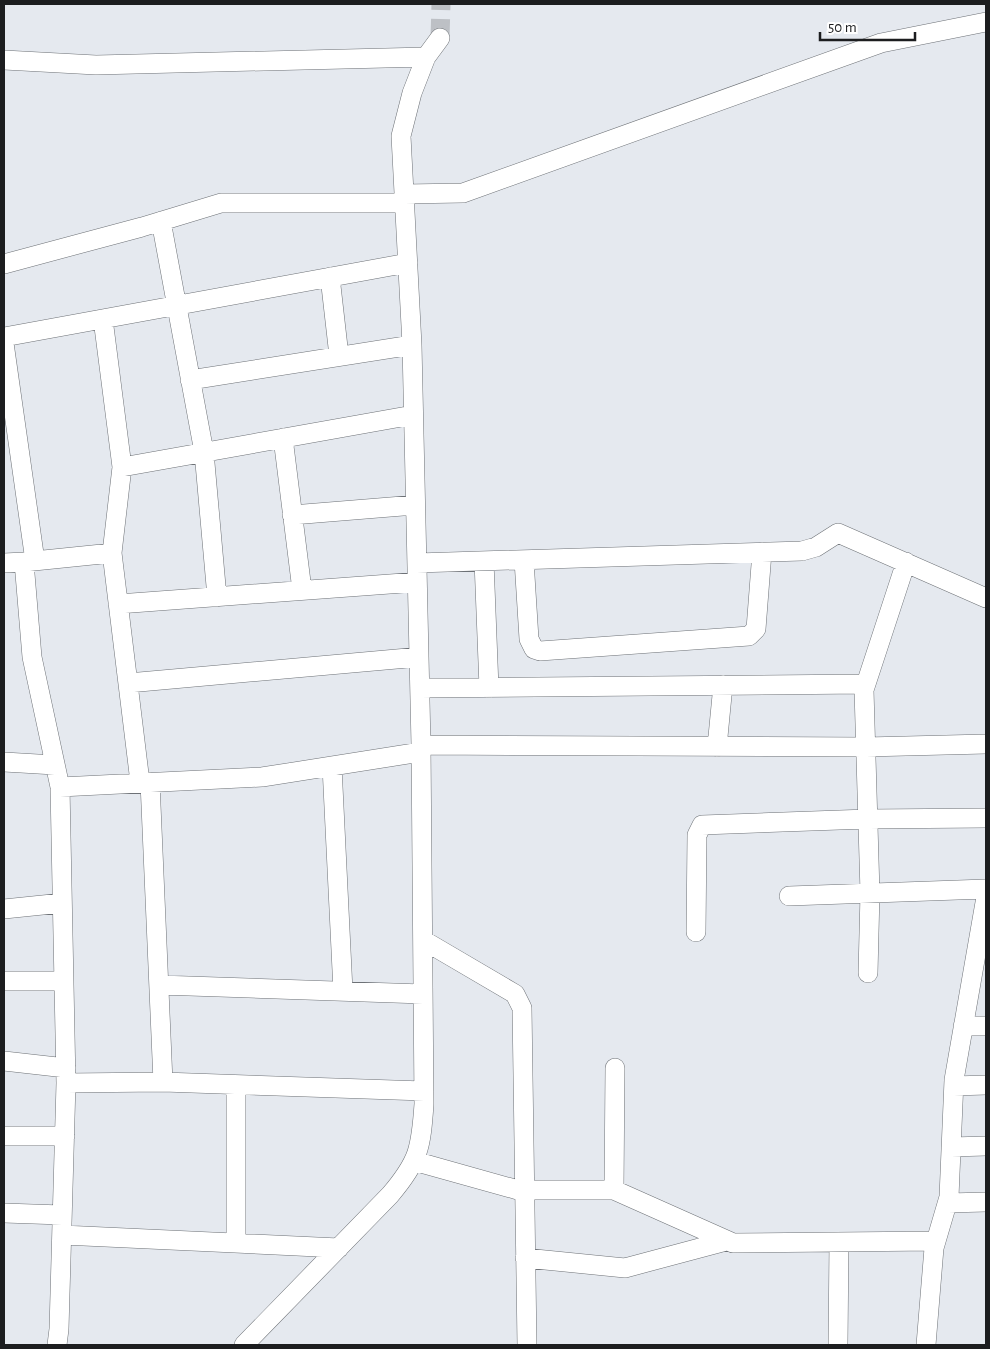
<svg xmlns="http://www.w3.org/2000/svg" width="990" height="1349" font-family="'Alegreya Sans',sans-serif">
<style>
.lines{fill:none;stroke-linecap:round;stroke-linejoin:round}
.minor-tunnel{stroke:#bdc0c5;stroke-width:19;stroke-dasharray:19 9;stroke-linecap:butt}
.minor-casing{stroke:#6d7176;stroke-width:20}
.minor{stroke:#fff;stroke-width:19}
</style>
<rect width="100%" height="100%" fill="#e5e9ef"/>
<g class="lines">
<path class="minor-tunnel" d="M 440,38 L 441,4"/>
<defs>
<path id="minor" d="M 4,60 L 96,65 L 426,57
M 405,194 L 463,193 L 881,43 L 986,22
M 161,221 L 204,452 L 217,597
M 4,264 L 142,227 L 221,203 L 405,203
M 330,277 L 339,356
M 103,319 L 122,467
M 4,337 L 408,263
M 4,343 L 35,561
M 190,380 L 412,345
M 413,415 L 122,467 L 112,553 L 24,562 L 32,657 L 60,787 L 262,777 L 421,752
M 283,438 L 302,590
M 292,515 L 415,505
M 112,553 L 140,782
M 524,560 L 529,639 L 534,649 L 540,651 L 749,636 L 756,629 L 762,552
M 484,561 L 489,688
M 4,563 L 24,562
M 417,563 L 802,551 L 816,547 L 838,533 L 986,598
M 118,604 L 417,582
M 128,683 L 419,657
M 420,688 L 865,684
M 421,745 L 866,747 L 986,744
M 717,747 L 723,685
M 4,762 L 55,765
M 332,766 L 343,991
M 150,782 L 163,1082
M 789,896 L 986,889
M 4,909 L 62,903
M 696,932 L 697,835 L 702,825 L 868,819 L 986,818
M 423,940 L 515,994 L 522,1008 L 527,1345
M 868,973 L 870,893 L 864,690 L 906,562
M 4,981 L 64,981
M 159,985 L 423,994
M 963,1026 L 986,1026
M 4,1061 L 66,1068
M 66,1083 L 163,1082 L 424,1091
M 236,1085 L 236,1243
M 954,1086 L 986,1085
M 4,1136 L 65,1136
M 951,1147 L 986,1146
M 414,1161 L 518,1190 L 614,1190 L 733,1243 L 935,1241
M 614,1190 L 615,1068
M 948,1203 L 986,1202
M 4,1213 L 62,1215
M 62,1235 L 339,1248
M 525,1258 L 625,1268 L 726,1241
M 57,1345 L 59,1329 L 66,1083 L 60,787
M 244,1345 L 390,1195 C 419,1161 421,1148 424,1104 L 421,745 L 412,345 L 401,136 L 412,93 L 426,57 L 440,38
M 838,1345 L 839,1242
M 926,1345 L 934,1248 L 949,1197 L 954,1080 L 986,897"/>
</defs>
<use href="#minor" class="minor-casing"/>
<use href="#minor" class="minor"/>
</g>
<rect width="990" height="1349" fill="none" stroke="#1c1d1f" stroke-width="10"/>
<path d="M820 32v8h95v-8" fill="none" stroke="#1c1d1f" stroke-width="2.5"/>
<text x="828" y="32" font-size="15" fill="#1c1d1f" stroke="#ffffff" stroke-width="4" paint-order="stroke">50 m</text>
</svg>
